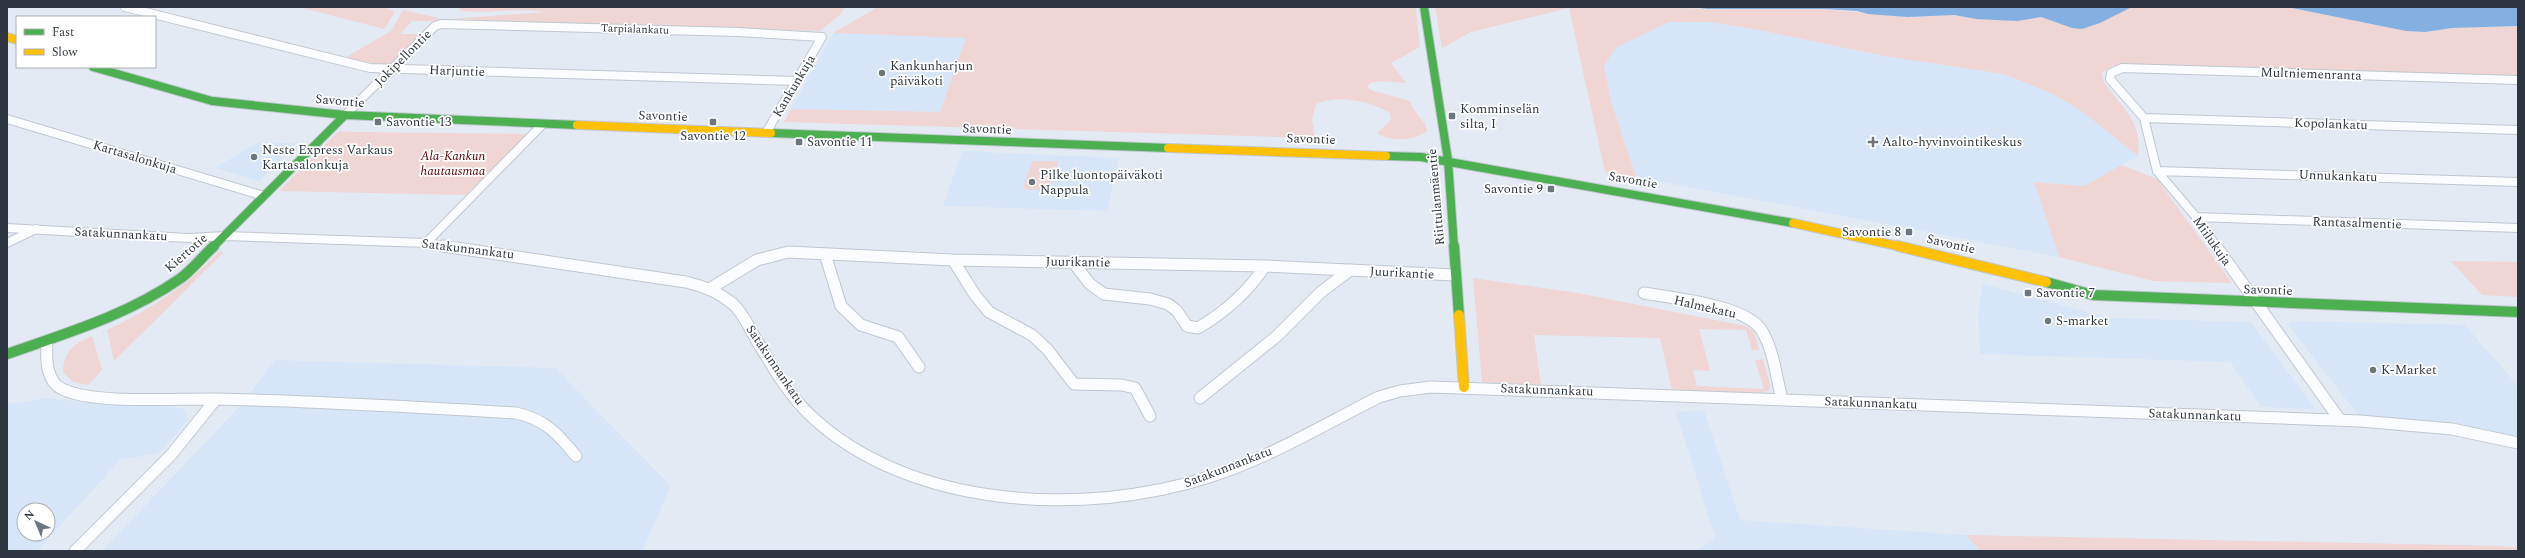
<svg xmlns="http://www.w3.org/2000/svg" width="2525" height="558" font-family="Spectral,serif">
<style>
.built{fill:#d6e6f8;fill-rule:evenodd}
.green{fill:#efd5d4}
.water{fill:#83afe1}
.lines{fill:none;stroke-linecap:round;stroke-linejoin:round}
.street-far1-casing{stroke:#bfc7d0;stroke-width:10}
.street-casing{stroke:#bfc7d0;stroke-width:13}
.fast-far1-casing{stroke:#bfc7d0;stroke-width:10}
.fast-casing{stroke:#bfc7d0;stroke-width:12}
.slow-far1-casing{stroke:#bfc7d0;stroke-width:10}
.slow-casing{stroke:#bfc7d0;stroke-width:12}
.street-far1{stroke:#fbfcfd;stroke-width:8}
.street{stroke:#fbfcfd;stroke-width:11}
.fast-far1{stroke:#4caf50;stroke-width:8}
.fast{stroke:#4caf50;stroke-width:10}
.slow-far1{stroke:#ffc107;stroke-width:8}
.slow{stroke:#ffc107;stroke-width:10}
.poi-dot{fill:#6d767f;stroke:#fff;stroke-width:1.5}
.labels{text-anchor:middle;dominant-baseline:central;stroke-width:3.5;stroke-linejoin:round;paint-order:stroke}
.far-street-label{font-size:11px;fill:#2e3741;stroke:#fff}
.street-label{font-size:13px;fill:#2e3741;stroke:#fff}
.poi-label{font-size:13px;fill:#2e3741;stroke:#fff;text-anchor:start}
.park-label{font-size:13px;font-style:italic;fill:#580100;stroke:#fff}
</style>
<rect width="100%" height="100%" fill="#e3eaf3"/>
<path class="built" d="M 1686,20 L 1710,22 L 1759,30 L 1884,56 L 2004,74 L 2053,94 L 2080,110 L 2138,156 L 2084,186 L 2034,182 L 2059,257 L 1636,177 L 1611,101 L 1604,65 L 1617,47 L 1669,22 Z
M 833,33 L 966,37 L 940,113 L 791,109 Z
M 257,143 L 296,143 L 259,181 L 215,168 Z
M 962,151 L 1119,158 L 1107,211 L 943,206 Z
M 1983,284 L 2109,318 L 2251,322 L 2315,409 L 2261,407 L 2230,362 L 1980,354 L 1978,312 Z
M 2291,321 L 2465,325 L 2518,386 L 2518,438 L 2430,421 L 2359,416 L 2288,325 Z
M 275,360 L 555,368 L 671,486 L 642,551 L 102,551 L 240,406 Z
M 47,398 L 98,404 L 166,406 L 184,409 L 188,418 L 182,428 L 158,454 L 121,459 L 37,551 L 7,551 L 7,404 ZM 24,510 L 48,510 L 48,534 L 24,534 Z
M 1704,410 L 1740,520 L 1966,535 L 1980,551 L 1698,551 L 1715,537 L 1676,412 Z"/>
<path class="green" d="M 299,7 L 384,7 L 395,12 L 384,29 Z
M 458,7 L 844,7 L 841,14 L 820,31 L 451,19 L 545,12 C 518,7 489,14 462,11 Z
M 878,7 L 1416,7 L 1420,47 L 1391,63 L 1406,83 L 1380,81 L 1370,83 L 1367,87 L 1371,90 L 1410,101 C 1413,113 1425,119 1427,131 C 1415,141 1389,142 1377,133 L 1391,120 L 1389,112 C 1369,101 1337,94 1316,104 L 1312,120 L 1315,138 L 784,122 L 791,109 L 940,112 L 966,38 L 833,33 Z
M 1435,7 L 1824,9 L 1908,17 L 1954,15 L 1976,19 L 2041,17 L 2072,28 L 2082,29 L 2100,23 L 2132,7 L 2287,7 L 2406,31 L 2425,32 L 2452,28 L 2518,26 L 2518,77 L 2112,66 L 2102,73 L 2104,82 C 2122,109 2142,119 2138,156 L 2080,110 L 2053,94 L 2004,74 L 1884,56 L 1759,30 L 1710,22 L 1669,22 L 1617,47 L 1604,65 L 1611,101 L 1636,177 L 1605,172 L 1569,8 L 1471,32 L 1442,48 Z
M 403,10 L 439,18 L 435,21 L 412,21 L 400,34 L 422,34 L 389,65 L 343,59 L 391,31 Z
M 339,131 L 353,132 L 528,134 L 466,195 L 279,191 Z
M 1032,161 L 1058,161 L 1050,190 L 1023,189 Z
M 2121,165 L 2157,179 L 2232,283 L 2153,281 L 2059,257 L 2034,182 L 2084,186 Z
M 219,252 L 224,252 L 114,361 L 107,330 C 151,309 185,287 219,252 Z
M 2451,261 L 2518,262 L 2518,297 L 2482,295 Z
M 1473,278 L 1577,293 L 1746,326 L 1754,332 L 1759,350 L 1752,350 L 1746,330 L 1699,329 L 1710,371 L 1693,370 L 1697,386 L 1764,389 L 1755,360 L 1763,359 L 1770,385 L 1769,390 L 1757,394 L 1672,390 L 1660,338 L 1534,335 L 1541,385 L 1482,382 Z
M 92,336 L 102,370 L 88,385 L 73,382 L 63,372 C 64,351 73,344 92,336 Z
M 1966,535 L 2500,546 L 2518,548 L 2518,551 L 1980,551 Z"/>
<path class="water" d="M 1693,7 L 2132,7 L 2100,23 L 2082,29 L 2072,28 L 2041,17 L 2017,21 L 1976,19 L 1954,15 L 1908,17 L 1868,14 L 1857,11 L 1824,9 L 1707,9 Z
M 2287,7 L 2518,7 L 2518,26 L 2452,28 L 2425,32 L 2406,31 Z"/>
<g class="lines">
<defs>
<path id="street-far1" d="M 125,7 L 370,68 L 797,81
M 345,115 L 435,26 L 441,24 L 737,32 L 822,37 L 766,133
M 2144,118 L 2518,130
M 7,119 L 264,196
M 2157,171 L 2518,182
M 2196,217 L 2518,228
M 7,228 L 188,238 L 225,236 L 426,243 L 450,247
M 7,243 L 36,229
M 426,243 L 542,125
M 2217,247 L 2196,217 L 2157,171 L 2144,118 L 2110,79 L 2111,73 L 2122,68 L 2518,80"/>
<path id="street" d="M 443,246 L 686,282 C 703,286 719,292 733,304 C 743,313 750,329 757,341 C 773,367 788,394 810,415 C 909,509 1085,517 1209,477 C 1269,458 1323,425 1379,397 L 1400,391 L 1431,387 L 2360,421 L 2452,429 L 2518,443
M 2216,246 L 2340,420
M 825,254 L 841,306 L 861,325 L 898,337 L 919,367
M 953,260 L 975,295 L 989,312 L 1032,335 L 1047,349 L 1074,384 L 1122,385 L 1135,388 L 1150,416
M 1073,262 L 1090,284 L 1104,294 L 1150,299 L 1168,304 L 1177,311 L 1187,326 L 1198,328 C 1225,312 1248,292 1265,266
M 711,288 L 757,260 L 788,252 L 953,260 L 1265,266 L 1455,275
M 1644,293 C 1672,298 1747,305 1762,331 C 1774,351 1776,377 1782,399
M 47,343 C 46,359 46,381 62,389 C 95,405 178,398 216,399 C 316,401 416,407 516,413 C 545,419 558,434 576,456
M 1200,398 L 1277,336 L 1321,292 L 1350,270
M 75,551 L 171,455 L 216,399"/>
<path id="fast-far1" d="M 1424,7 L 1448,160 L 1454,247
M 93,67 L 212,101 L 345,115 L 577,125
M 771,133 L 1168,148
M 1386,156 L 1421,157 L 1793,223
M 213,247 L 345,115"/>
<path id="fast" d="M 1454,246 L 1459,315
M 2046,282 L 2093,295 L 2518,312
M 7,354 C 67,333 128,315 181,278 C 193,269 203,256 214,246"/>
<path id="slow-far1" d="M 7,37 L 17,40
M 577,125 L 771,133
M 1168,148 L 1386,156
M 1793,223 L 1902,247"/>
<path id="slow" d="M 1898,246 L 2046,282
M 1459,315 L 1464,387"/>
</defs>
<use href="#street-far1" class="street-far1-casing"/>
<use href="#street" class="street-casing"/>
<use href="#fast-far1" class="fast-far1-casing"/>
<use href="#fast" class="fast-casing"/>
<use href="#slow-far1" class="slow-far1-casing"/>
<use href="#slow" class="slow-casing"/>
<use href="#street-far1" class="street-far1"/>
<use href="#street" class="street"/>
<use href="#fast-far1" class="fast-far1"/>
<use href="#fast" class="fast"/>
<use href="#slow-far1" class="slow-far1"/>
<use href="#slow" class="slow"/>
</g>
<g class="poi-dot">
<circle cx="882" cy="73" r="4"/>
<rect x="1448" y="112" width="8" height="8" rx="2"/>
<rect x="374" y="118" width="8" height="8" rx="2"/>
<rect x="709" y="118" width="8" height="8" rx="2"/>
<rect x="795" y="138" width="8" height="8" rx="2"/>
<path d="M1871 136h4v4h4v4h-4v4h-4v-4h-4v-4h4z"/>
<circle cx="254" cy="157" r="4"/>
<circle cx="1032" cy="182" r="4"/>
<rect x="1547" y="185" width="8" height="8" rx="2"/>
<rect x="1905" y="228" width="8" height="8" rx="2"/>
<rect x="2024" y="289" width="8" height="8" rx="2"/>
<circle cx="2048" cy="321" r="4"/>
<circle cx="2373" cy="370" r="4"/>
</g>
<g class="labels">
<g class="far-street-label">
<text transform="translate(635 29) rotate(2)">Tarpialankatu</text>
</g>
<g class="street-label">
<text transform="translate(403 58) rotate(-45)">Jokipellontie</text>
<text transform="translate(457 71) rotate(2)">Harjuntie</text>
<text transform="translate(2311 74) rotate(2)">Multniemenranta</text>
<text transform="translate(794 86) rotate(-59)">Kankunkuja</text>
<text transform="translate(340 101) rotate(5)">Savontie</text>
<text transform="translate(663 116) rotate(2)">Savontie</text>
<text transform="translate(2331 124) rotate(2)">Kopolankatu</text>
<text transform="translate(987 129) rotate(2)">Savontie</text>
<text transform="translate(1311 139) rotate(2)">Savontie</text>
<text transform="translate(135 157) rotate(17)">Kartasalonkuja</text>
<text transform="translate(2338 176) rotate(2)">Unnukankatu</text>
<text transform="translate(1633 180) rotate(10)">Savontie</text>
<text transform="translate(1436 197) rotate(-95)">Riittulanmäentie</text>
<text transform="translate(2357 223) rotate(2)">Rantasalmentie</text>
<text transform="translate(121 234) rotate(3)">Satakunnankatu</text>
<text transform="translate(2212 241) rotate(55)">Miilukuja</text>
<text transform="translate(1951 244) rotate(13)">Savontie</text>
<text transform="translate(468 249) rotate(7)">Satakunnankatu</text>
<text transform="translate(186 253) rotate(-41)">Kiertotie</text>
<text transform="translate(1078 262) rotate(1)">Juurikantie</text>
<text transform="translate(1402 273) rotate(3)">Juurikantie</text>
<text transform="translate(2268 290) rotate(2)">Savontie</text>
<text transform="translate(1705 307) rotate(13)">Halmekatu</text>
<text transform="translate(775 365) rotate(56)">Satakunnankatu</text>
<text transform="translate(1547 390) rotate(2)">Satakunnankatu</text>
<text transform="translate(1871 403) rotate(2)">Satakunnankatu</text>
<text transform="translate(2195 415) rotate(2)">Satakunnankatu</text>
<text transform="translate(1228 467) rotate(-21)">Satakunnankatu</text>
</g>
<g class="poi-label">
<text x="890" y="66">Kankunharjun<tspan x="890" dy="15">päiväkoti</tspan></text>
<text x="1460" y="109">Komminselän<tspan x="1460" dy="15">silta, I</tspan></text>
<text x="386" y="122">Savontie 13</text>
<text x="713" y="136" text-anchor="middle">Savontie 12</text>
<text x="807" y="142">Savontie 11</text>
<text x="1882" y="142">Aalto-hyvinvointikeskus</text>
<text x="262" y="150">Neste Express Varkaus<tspan x="262" dy="15">Kartasalonkuja</tspan></text>
<text x="1040" y="175">Pilke luontopäiväkoti<tspan x="1040" dy="15">Nappula</tspan></text>
<text x="1543" y="189" text-anchor="end">Savontie 9</text>
<text x="1901" y="232" text-anchor="end">Savontie 8</text>
<text x="2036" y="293">Savontie 7</text>
<text x="2056" y="321">S-market</text>
<text x="2381" y="370">K-Market</text>
</g>
<g class="park-label">
<text x="453" y="156">Ala-Kankun<tspan x="453" dy="15">hautausmaa</tspan></text>
</g>
</g>
<rect width="2525" height="558" fill="none" stroke="#2e3741" stroke-width="16"/>
<rect x="16" y="16" width="140" height="52" fill="#ffffff" stroke="#abafb3"/>
<rect x="24" y="29" width="20" height="6" fill="#4caf50" stroke="#abafb3"/>
<text x="52" y="36" font-size="12" fill="#2e3741">Fast</text>
<rect x="24" y="49" width="20" height="6" fill="#ffc107" stroke="#abafb3"/>
<text x="52" y="56" font-size="12" fill="#2e3741">Slow</text>
<g transform="translate(36 522) rotate(316)"><circle r="19" fill="#ffffff" stroke="#abafb3"/>
<path d="M0-3L7 15L0 10L-7 15Z" fill="#6d767f"/>
<text y="-6" font-size="11" font-weight="bold" text-anchor="middle" fill="#2e3741">N</text>
</g>
</svg>
